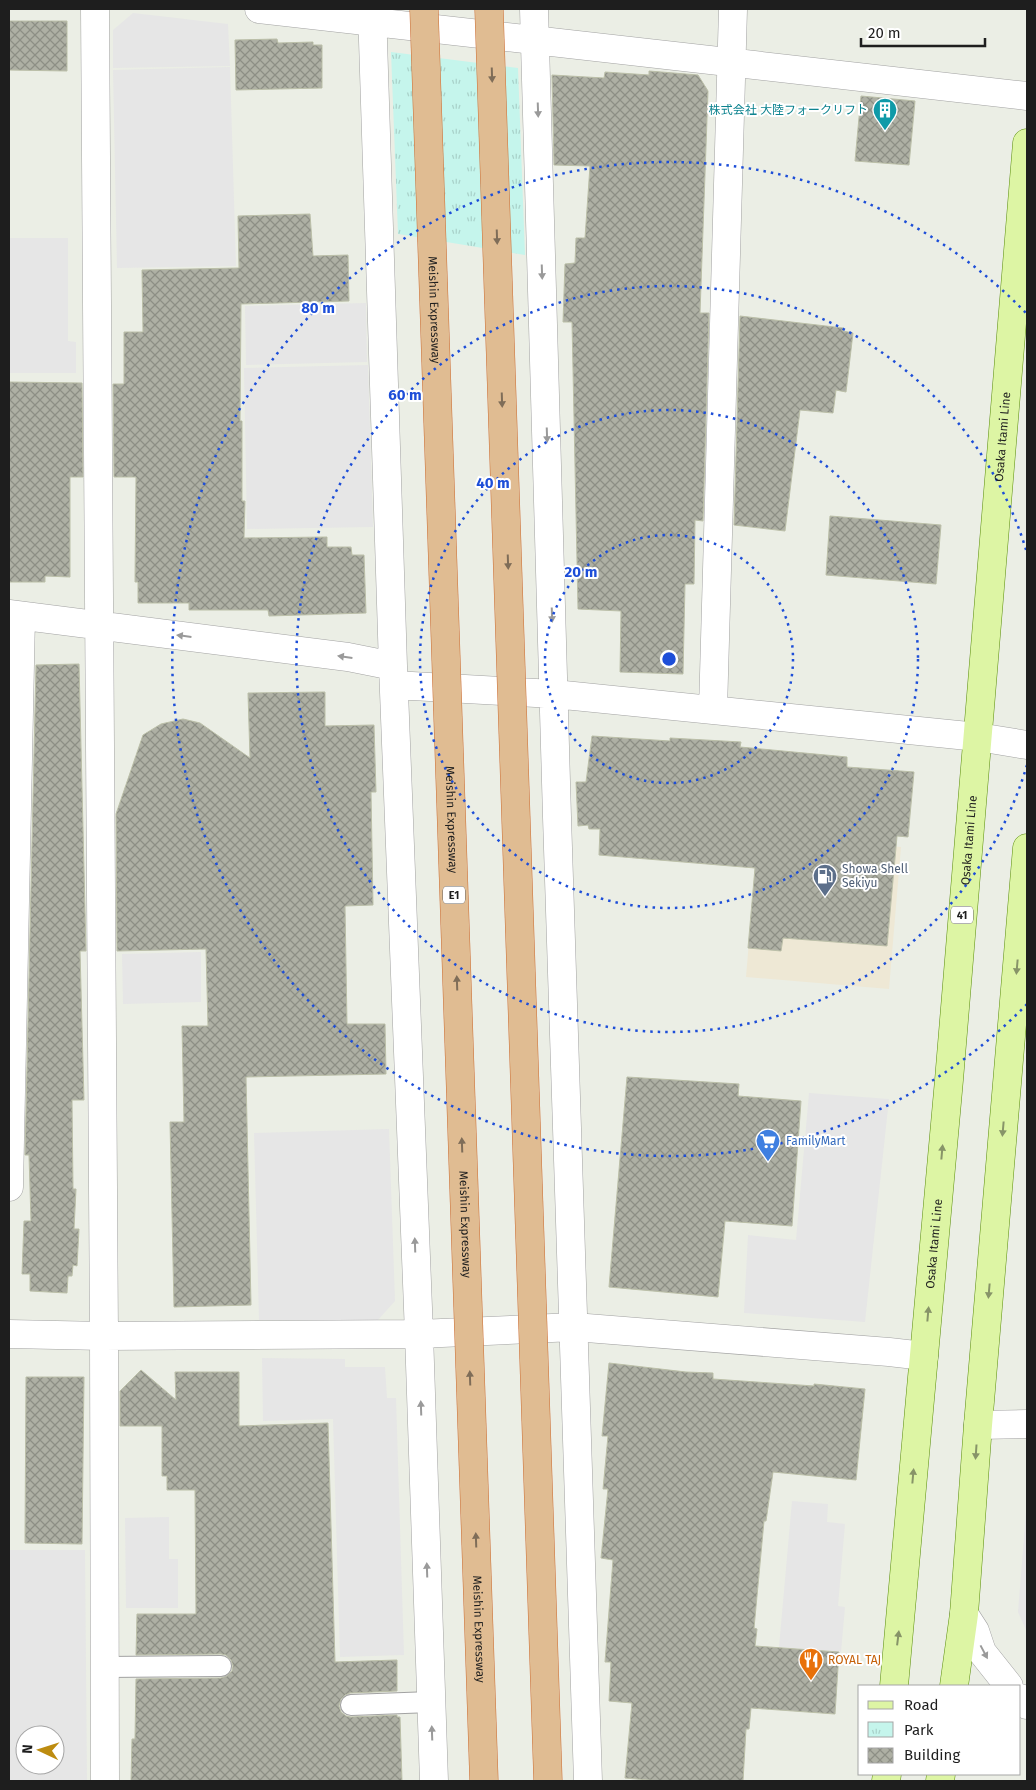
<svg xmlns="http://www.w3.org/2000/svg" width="1036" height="1790" font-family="'Fira Sans','Noto Sans JP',sans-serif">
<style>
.commercial{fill:#eee8d5}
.park{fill:url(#park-tufts)}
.parking{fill:#e6e6e6;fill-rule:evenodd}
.building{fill:url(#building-cross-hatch);stroke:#bbbfa8}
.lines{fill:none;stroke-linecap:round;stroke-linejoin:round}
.service-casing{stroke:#a2a2a2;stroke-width:22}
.minor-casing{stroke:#a2a2a2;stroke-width:29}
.tertiary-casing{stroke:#a2a2a2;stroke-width:29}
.primary-casing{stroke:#5a8d0c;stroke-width:29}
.service{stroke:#fff;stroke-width:20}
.minor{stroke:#fff;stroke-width:28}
.tertiary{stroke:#fff;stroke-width:28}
.primary{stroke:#ddf5a4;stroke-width:28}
.motorway-bridge-casing{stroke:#cc6c32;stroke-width:29;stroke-linecap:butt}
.motorway-bridge{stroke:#e0bc92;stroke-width:28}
.oneway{fill:#7f6d58}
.oneway2{fill:#9a9a9a}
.oneway3{fill:#879468}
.ring{fill:none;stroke:#1d4ed8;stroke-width:2.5;stroke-dasharray:2.5 5}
.labels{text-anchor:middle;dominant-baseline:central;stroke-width:4;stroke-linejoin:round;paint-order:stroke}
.shield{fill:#fff;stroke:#626262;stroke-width:1}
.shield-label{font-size:11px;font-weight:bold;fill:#1e1e1e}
.culture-label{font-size:12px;fill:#0d838f;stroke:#fff;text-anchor:end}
.street-label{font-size:12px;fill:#1e1e1e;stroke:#fff}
.service-label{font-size:12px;fill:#4e5e75;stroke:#fff;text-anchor:start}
.shop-label{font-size:12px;fill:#366cbe;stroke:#fff;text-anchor:start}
.food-label{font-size:12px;fill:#c56008;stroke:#fff;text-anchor:start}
.centre{fill:#1d4ed8;stroke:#fff;stroke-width:2.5}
.ring-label{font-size:15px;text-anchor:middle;font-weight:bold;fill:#1d4ed8;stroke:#fff;stroke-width:4;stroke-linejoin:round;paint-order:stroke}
</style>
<defs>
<pattern id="park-tufts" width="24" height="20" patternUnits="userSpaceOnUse" patternTransform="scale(1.25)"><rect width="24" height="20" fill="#c5f5ec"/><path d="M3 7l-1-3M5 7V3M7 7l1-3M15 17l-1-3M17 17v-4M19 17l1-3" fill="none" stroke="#a9d2ca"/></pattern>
<pattern id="building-cross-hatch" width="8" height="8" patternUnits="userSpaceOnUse" patternTransform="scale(1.25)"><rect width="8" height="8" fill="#aeb0a4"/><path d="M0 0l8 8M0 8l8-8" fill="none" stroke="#8d8f85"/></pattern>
</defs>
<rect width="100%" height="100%" fill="#ebeee5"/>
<path class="commercial" d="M 758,835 L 901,847 L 889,989 L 746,977 Z"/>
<path class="park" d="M 391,52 L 518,68 L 525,255 L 398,234 Z"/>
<path class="parking" d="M 133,13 L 228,24 L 230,66 L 113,68 L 113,30 Z
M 230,67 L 236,266 L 117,268 L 113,70 Z
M 9,238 L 68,238 L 68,341 L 76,342 L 76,373 L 9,373 Z
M 366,303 L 367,362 L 246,365 L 245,306 Z
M 368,365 L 373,527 L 247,529 L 244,368 Z
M 201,952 L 201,1002 L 123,1004 L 122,954 Z
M 809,1093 L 889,1099 L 865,1322 L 744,1313 L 748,1235 L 796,1240 Z
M 389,1129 L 395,1301 L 378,1320 L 259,1320 L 254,1133 Z
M 262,1358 L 345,1359 L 345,1367 L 385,1367 L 387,1398 L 396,1398 L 404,1655 L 340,1657 L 333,1419 L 263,1421 Z
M 1027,1500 L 1027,1632 L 1018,1612 Z
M 792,1501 L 828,1504 L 827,1522 L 845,1524 L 838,1606 L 845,1607 L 841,1652 L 779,1647 Z
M 169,1517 L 169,1559 L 178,1559 L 178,1608 L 126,1608 L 125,1518 Z
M 9,1550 L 85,1550 L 87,1781 L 9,1781 ZM 25,1735 L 55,1735 L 55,1765 L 25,1765 Z"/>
<path class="building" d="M 9,21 L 67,21 L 67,71 L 9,70 Z
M 277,39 L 278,43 L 313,42 L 313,45 L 322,45 L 322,88 L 236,90 L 235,40 Z
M 649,71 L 698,75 L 708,91 L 700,313 L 709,313 L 703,521 L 695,520 L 694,584 L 685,584 L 683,674 L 620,672 L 621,611 L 578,609 L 572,322 L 563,322 L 565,264 L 575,263 L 576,238 L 585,238 L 590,166 L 554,165 L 552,75 L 604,78 L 605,72 L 649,75 Z
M 861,96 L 915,101 L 909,165 L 855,161 Z
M 310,214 L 313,256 L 348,255 L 349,301 L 241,304 L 240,421 L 242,421 L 242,501 L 245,501 L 244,538 L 327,537 L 327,547 L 351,547 L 352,555 L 364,555 L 366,613 L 269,616 L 268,610 L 189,610 L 189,603 L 138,603 L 138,582 L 135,582 L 136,477 L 114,477 L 113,384 L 124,384 L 124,332 L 143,332 L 142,270 L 239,268 L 238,216 Z
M 740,316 L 843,328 L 843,331 L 853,333 L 846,392 L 836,390 L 833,413 L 800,410 L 785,531 L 734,525 Z
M 9,382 L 82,383 L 83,477 L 70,477 L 70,577 L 45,576 L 45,582 L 9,582 Z
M 830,516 L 941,525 L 936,584 L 826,575 Z
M 79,664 L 86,951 L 80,951 L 84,1100 L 72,1100 L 73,1189 L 76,1189 L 74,1229 L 79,1229 L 77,1266 L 73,1265 L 72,1276 L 68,1276 L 67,1293 L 30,1291 L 30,1274 L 22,1274 L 24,1221 L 31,1221 L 29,1155 L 25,1155 L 36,665 Z
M 325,692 L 325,726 L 374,725 L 376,792 L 371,792 L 373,905 L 345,906 L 347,1024 L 385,1024 L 386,1074 L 246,1077 L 251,1305 L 174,1307 L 170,1122 L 184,1122 L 182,1026 L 208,1026 L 206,949 L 117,951 L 116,814 L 143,735 L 161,724 L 183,719 L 200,723 L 250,758 L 248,693 Z
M 592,736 L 670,741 L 670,738 L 741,742 L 740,747 L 847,757 L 847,767 L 914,772 L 908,837 L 897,836 L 887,946 L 783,938 L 781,951 L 748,948 L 755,868 L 599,855 L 600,829 L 589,829 L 588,825 L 578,826 L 576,782 L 586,782 Z
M 627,1077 L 739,1084 L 738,1096 L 801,1101 L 792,1226 L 725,1221 L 718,1297 L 609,1287 Z
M 609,1363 L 686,1372 L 713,1373 L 713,1379 L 814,1386 L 814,1384 L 865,1389 L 856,1480 L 773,1472 L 766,1521 L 764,1521 L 754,1628 L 757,1629 L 755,1646 L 839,1652 L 835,1714 L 751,1708 L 749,1729 L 746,1729 L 743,1781 L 660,1781 L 625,1778 L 632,1703 L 609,1701 L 611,1662 L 605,1662 L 613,1560 L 601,1558 L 608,1489 L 603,1489 L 608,1436 L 602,1436 Z
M 141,1370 L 176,1400 L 175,1372 L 239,1372 L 239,1426 L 328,1423 L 335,1662 L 397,1660 L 397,1691 L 350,1693 L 345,1695 L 341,1699 L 339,1706 L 341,1712 L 346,1716 L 351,1717 L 397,1715 L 397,1717 L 400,1717 L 402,1781 L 131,1781 L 132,1739 L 135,1739 L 136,1679 L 221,1678 L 227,1676 L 232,1671 L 233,1666 L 231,1660 L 226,1655 L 221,1654 L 136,1655 L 137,1614 L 196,1614 L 195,1490 L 167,1490 L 167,1476 L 162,1476 L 162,1426 L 120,1426 L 120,1391 Z
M 26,1377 L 84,1377 L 82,1544 L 25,1543 Z"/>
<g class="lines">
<defs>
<path id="service" d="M 105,1667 L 221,1666
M 351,1705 L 431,1702"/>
<path id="minor" d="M 95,9 L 104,1336 L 105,1781
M 259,9 L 1027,96
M 372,9 L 393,666 L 419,1334 L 434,1781
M 534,9 L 557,817 L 588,1781
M 9,614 L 348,657 L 393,666
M 394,685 L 554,694 L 978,737 L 1027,745
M 713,710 L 733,9
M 9,1187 L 21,616
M 9,1334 L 104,1336 L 419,1334 L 574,1327 L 889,1352 L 924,1356
M 978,1425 L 1027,1424"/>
<path id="tertiary" d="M 964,1614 L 975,1631 L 982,1652 L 1009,1686
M 1020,1698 L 1027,1705"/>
<g id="primary">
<path id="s1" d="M 894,1686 L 949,1080 L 1027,143"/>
<path d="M 954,1686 L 964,1614 L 978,1425 L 1027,848"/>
<path d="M 886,1781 L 887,1774"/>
<path d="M 940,1781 L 941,1774"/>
</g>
</defs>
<use href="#service" class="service-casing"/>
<use href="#minor" class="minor-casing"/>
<use href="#tertiary" class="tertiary-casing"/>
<use href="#primary" class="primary-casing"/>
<use href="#service" class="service"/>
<use href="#minor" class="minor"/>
<use href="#tertiary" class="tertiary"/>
<use href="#primary" class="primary"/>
<defs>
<g id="motorway-bridge">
<path id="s2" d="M 424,9 L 484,1781"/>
<path d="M 489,9 L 548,1781"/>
</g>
</defs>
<use href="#motorway-bridge" class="motorway-bridge-casing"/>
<use href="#motorway-bridge" class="motorway-bridge"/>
</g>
<defs><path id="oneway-solid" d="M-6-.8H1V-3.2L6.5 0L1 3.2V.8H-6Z" transform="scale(1.25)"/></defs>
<g class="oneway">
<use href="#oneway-solid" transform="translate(492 75) rotate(88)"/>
<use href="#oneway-solid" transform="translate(497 237) rotate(88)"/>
<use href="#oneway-solid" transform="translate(502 400) rotate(88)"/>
<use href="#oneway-solid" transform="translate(508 562) rotate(88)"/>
<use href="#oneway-solid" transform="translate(457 983) rotate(-92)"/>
<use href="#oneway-solid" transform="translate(462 1145) rotate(-92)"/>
<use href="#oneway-solid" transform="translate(470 1378) rotate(-92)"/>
<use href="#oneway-solid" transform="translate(476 1540) rotate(-92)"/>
</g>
<g class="oneway2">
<use href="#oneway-solid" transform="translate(538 110) rotate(88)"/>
<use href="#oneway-solid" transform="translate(542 272) rotate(88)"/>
<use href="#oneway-solid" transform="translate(547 435) rotate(88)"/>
<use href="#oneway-solid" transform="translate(552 615) rotate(88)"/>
<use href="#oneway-solid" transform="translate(184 636) rotate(-173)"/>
<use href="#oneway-solid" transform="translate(345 657) rotate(-172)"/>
<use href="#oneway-solid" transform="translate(415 1245) rotate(-92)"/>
<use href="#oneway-solid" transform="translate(421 1408) rotate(-92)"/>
<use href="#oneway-solid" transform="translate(427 1570) rotate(-92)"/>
<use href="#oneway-solid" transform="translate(984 1652) rotate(62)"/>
<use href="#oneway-solid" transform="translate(432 1733) rotate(-92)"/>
</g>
<g class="oneway3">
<use href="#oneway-solid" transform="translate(1017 967) rotate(95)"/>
<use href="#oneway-solid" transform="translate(1003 1129) rotate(95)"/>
<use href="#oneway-solid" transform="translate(942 1152) rotate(-85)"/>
<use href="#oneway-solid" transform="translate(989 1291) rotate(95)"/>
<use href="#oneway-solid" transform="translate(928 1314) rotate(-85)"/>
<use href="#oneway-solid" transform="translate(976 1452) rotate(94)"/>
<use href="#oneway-solid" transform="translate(913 1476) rotate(-85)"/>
<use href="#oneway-solid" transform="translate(898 1638) rotate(-83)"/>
</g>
<g class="ring">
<circle cx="669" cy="659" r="124"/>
<circle cx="669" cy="659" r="249"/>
<path d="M1027 765A373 373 0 1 1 1027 553"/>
<path d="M1027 1004A497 497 0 1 1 1027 314"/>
</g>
<defs>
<symbol id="building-pin" viewBox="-11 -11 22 30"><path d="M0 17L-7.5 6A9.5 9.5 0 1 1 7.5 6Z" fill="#0f9aa8" stroke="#fff"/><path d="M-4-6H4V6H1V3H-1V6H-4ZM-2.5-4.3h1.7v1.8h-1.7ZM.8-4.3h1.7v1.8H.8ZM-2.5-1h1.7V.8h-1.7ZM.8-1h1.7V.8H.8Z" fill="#fff"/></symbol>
<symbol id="fuel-pin" viewBox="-11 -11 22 30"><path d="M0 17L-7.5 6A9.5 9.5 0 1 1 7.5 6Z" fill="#5c6f8a" stroke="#fff"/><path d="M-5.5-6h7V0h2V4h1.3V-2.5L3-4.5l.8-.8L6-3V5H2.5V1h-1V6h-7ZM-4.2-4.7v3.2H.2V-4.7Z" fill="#fff"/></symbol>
<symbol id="supermarket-pin" viewBox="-11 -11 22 30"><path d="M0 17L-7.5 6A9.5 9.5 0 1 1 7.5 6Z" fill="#3f7fe0" stroke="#fff"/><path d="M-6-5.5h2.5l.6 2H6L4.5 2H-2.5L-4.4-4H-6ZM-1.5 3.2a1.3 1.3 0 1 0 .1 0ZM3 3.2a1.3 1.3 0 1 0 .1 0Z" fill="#fff"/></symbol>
<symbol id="restaurant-pin" viewBox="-11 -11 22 30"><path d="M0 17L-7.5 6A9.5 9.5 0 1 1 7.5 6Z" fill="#e8710a" stroke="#fff"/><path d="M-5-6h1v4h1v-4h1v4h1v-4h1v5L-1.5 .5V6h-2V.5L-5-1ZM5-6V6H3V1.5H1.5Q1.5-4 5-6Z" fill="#fff"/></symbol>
</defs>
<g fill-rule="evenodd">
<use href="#building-pin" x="871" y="96" width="28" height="38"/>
<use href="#fuel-pin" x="811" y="862" width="28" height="38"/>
<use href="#supermarket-pin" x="754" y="1127" width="28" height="38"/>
<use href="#restaurant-pin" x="797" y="1646" width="28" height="38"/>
</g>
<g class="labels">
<g class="shield">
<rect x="443" y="886.5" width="22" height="17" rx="4"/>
<rect x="951" y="906.5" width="22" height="17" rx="4"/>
</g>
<g class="shield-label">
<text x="454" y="895">E1</text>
<text x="962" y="915">41</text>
</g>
<g class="culture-label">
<text x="868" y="110">株式会社 大陸フォークリフト</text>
</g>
<g class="street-label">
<text stroke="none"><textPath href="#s2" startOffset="301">Meishin Expressway</textPath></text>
<text stroke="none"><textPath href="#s1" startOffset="1254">Osaka Itami Line</textPath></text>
<text stroke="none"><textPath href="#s2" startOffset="811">Meishin Expressway</textPath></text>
<text stroke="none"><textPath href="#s1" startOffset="849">Osaka Itami Line</textPath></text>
<text stroke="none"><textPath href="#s2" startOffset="1216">Meishin Expressway</textPath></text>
<text stroke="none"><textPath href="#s1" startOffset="444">Osaka Itami Line</textPath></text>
<text stroke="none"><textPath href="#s2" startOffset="1621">Meishin Expressway</textPath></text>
</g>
<g class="service-label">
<text x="842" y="869">Showa Shell<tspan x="842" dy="14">Sekiyu</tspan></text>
</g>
<g class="shop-label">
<text x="786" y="1141">FamilyMart</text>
</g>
<g class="food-label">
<text x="828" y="1660">ROYAL TAJ</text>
</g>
</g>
<circle cx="669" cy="659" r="8" class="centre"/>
<g class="ring-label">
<text x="318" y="313">80 m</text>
<text x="405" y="400">60 m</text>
<text x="493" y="488">40 m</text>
<text x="581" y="577">20 m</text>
</g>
<rect width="1036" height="1790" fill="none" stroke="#1e1e1e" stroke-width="20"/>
<rect x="858" y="1685" width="162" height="90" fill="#ffffff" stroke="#a5a5a5"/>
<rect x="868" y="1701" width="25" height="8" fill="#ddf5a4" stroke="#a5a5a5"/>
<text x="904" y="1710" font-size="15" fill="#1e1e1e">Road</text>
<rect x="868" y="1722" width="25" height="15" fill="url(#park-tufts)" stroke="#a5a5a5"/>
<text x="904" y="1735" font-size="15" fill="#1e1e1e">Park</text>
<rect x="868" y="1748" width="25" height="15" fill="url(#building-cross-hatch)" stroke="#a5a5a5"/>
<text x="904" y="1760" font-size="15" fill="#1e1e1e">Building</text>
<g transform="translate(40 1750) rotate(274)"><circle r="24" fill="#ffffff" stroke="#a5a5a5"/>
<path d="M0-4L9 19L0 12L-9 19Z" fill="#bd8c10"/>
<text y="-8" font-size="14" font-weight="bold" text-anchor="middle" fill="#1e1e1e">N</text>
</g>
<path d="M861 38v8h124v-8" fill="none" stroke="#1e1e1e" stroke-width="2.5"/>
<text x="868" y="38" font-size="15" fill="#1e1e1e" stroke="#ffffff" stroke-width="4" paint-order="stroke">20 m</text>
</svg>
